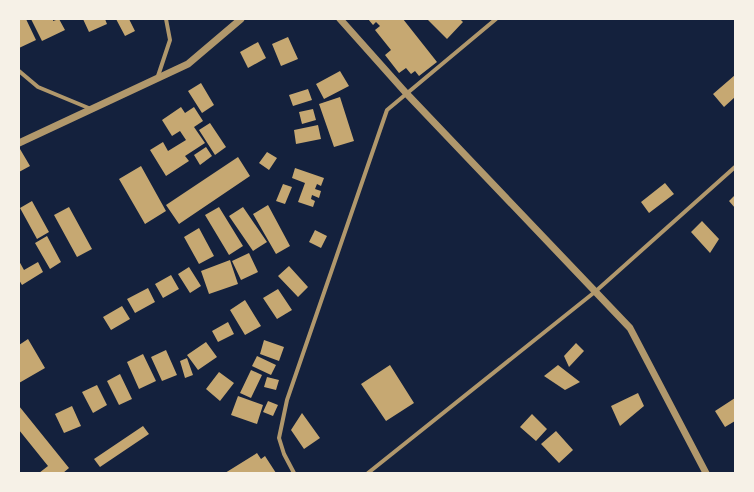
<svg xmlns="http://www.w3.org/2000/svg" width="754" height="492" font-family="'Roboto Condensed',sans-serif">
<style>
.building{fill:#c6a872}
.lines{fill:none;stroke-linecap:round;stroke-linejoin:round}
.minor{stroke:#b1986c;stroke-width:4}
.tertiary{stroke:#b1986c;stroke-width:7}
</style>
<rect width="100%" height="100%" fill="#14213d"/>
<path class="building" d="M 19,19 L 26,19 L 36,40 L 19,48 Z
M 31,19 L 53,19 L 53,21 L 59,19 L 65,30 L 42,41 Z
M 83,19 L 105,19 L 107,24 L 89,32 Z
M 116,19 L 129,19 L 135,31 L 125,36 Z
M 368,19 L 403,19 L 437,62 L 419,76 L 415,71 L 411,74 L 406,68 L 399,73 L 385,55 L 391,50 L 375,30 L 380,26 L 376,22 L 373,25 Z
M 427,19 L 460,19 L 463,22 L 447,39 Z
M 288,37 L 298,59 L 281,66 L 272,44 Z
M 258,42 L 266,58 L 248,68 L 240,52 Z
M 340,71 L 349,86 L 324,99 L 316,84 Z
M 735,75 L 735,97 L 724,107 L 713,94 Z
M 201,83 L 214,105 L 202,113 L 188,91 Z
M 308,89 L 312,100 L 293,106 L 289,95 Z
M 340,97 L 354,141 L 334,147 L 319,104 Z
M 181,107 L 185,113 L 194,107 L 203,121 L 194,127 L 205,143 L 185,156 L 189,161 L 166,176 L 150,150 L 163,142 L 168,151 L 186,140 L 180,131 L 172,136 L 162,120 Z
M 313,109 L 316,120 L 302,124 L 299,112 Z
M 210,123 L 226,147 L 215,155 L 199,130 Z
M 318,125 L 321,139 L 296,144 L 294,130 Z
M 206,147 L 212,156 L 200,165 L 194,155 Z
M 20,149 L 30,166 L 19,172 L 19,150 Z
M 267,152 L 277,158 L 269,170 L 259,163 Z
M 238,157 L 250,176 L 179,224 L 166,205 Z
M 141,166 L 166,211 L 145,224 L 119,179 Z
M 295,168 L 324,178 L 321,186 L 317,184 L 315,189 L 321,191 L 319,198 L 312,195 L 311,199 L 315,201 L 313,207 L 298,202 L 305,183 L 292,178 Z
M 665,183 L 674,194 L 649,213 L 641,202 Z
M 283,184 L 292,187 L 285,204 L 276,201 Z
M 735,195 L 735,208 L 729,201 Z
M 32,201 L 49,232 L 37,239 L 20,208 Z
M 268,205 L 290,246 L 276,254 L 253,214 Z
M 69,207 L 92,249 L 77,257 L 54,215 Z
M 219,207 L 243,246 L 229,255 L 205,215 Z
M 243,207 L 267,242 L 253,251 L 229,216 Z
M 702,221 L 719,239 L 710,253 L 691,232 Z
M 199,228 L 214,256 L 199,264 L 184,237 Z
M 315,230 L 327,236 L 321,248 L 309,242 Z
M 47,236 L 61,262 L 50,269 L 35,243 Z
M 249,253 L 258,272 L 241,280 L 232,261 Z
M 230,260 L 238,284 L 209,294 L 201,271 Z
M 19,261 L 24,270 L 38,262 L 43,272 L 22,285 L 19,280 Z
M 289,266 L 308,287 L 298,297 L 278,276 Z
M 189,267 L 201,286 L 190,293 L 178,274 Z
M 171,275 L 179,289 L 163,298 L 155,284 Z
M 148,288 L 155,302 L 135,313 L 127,299 Z
M 278,289 L 292,310 L 277,319 L 263,298 Z
M 245,300 L 261,326 L 245,335 L 230,310 Z
M 122,306 L 130,319 L 111,330 L 103,317 Z
M 228,322 L 234,334 L 218,342 L 212,331 Z
M 28,339 L 45,368 L 19,383 L 19,345 Z
M 264,340 L 284,347 L 279,361 L 260,354 Z
M 206,342 L 217,357 L 198,370 L 187,355 Z
M 576,343 L 584,351 L 569,367 L 564,356 Z
M 166,350 L 177,375 L 162,381 L 151,357 Z
M 143,354 L 156,381 L 139,389 L 127,362 Z
M 257,356 L 276,365 L 271,375 L 252,366 Z
M 187,358 L 193,375 L 185,378 L 180,361 Z
M 390,365 L 414,403 L 386,421 L 361,384 Z
M 558,365 L 580,382 L 565,390 L 544,376 Z
M 251,370 L 262,375 L 251,398 L 240,393 Z
M 219,372 L 234,383 L 220,401 L 206,389 Z
M 120,374 L 132,399 L 119,405 L 107,381 Z
M 267,377 L 279,380 L 276,390 L 264,387 Z
M 97,385 L 107,405 L 93,413 L 82,392 Z
M 638,393 L 644,406 L 620,426 L 611,406 Z
M 238,396 L 263,405 L 257,424 L 231,415 Z
M 735,398 L 735,421 L 725,427 L 715,411 Z
M 268,401 L 278,405 L 273,416 L 263,412 Z
M 19,406 L 69,468 L 63,473 L 39,473 L 48,466 L 19,430 Z
M 72,406 L 81,426 L 64,433 L 55,414 Z
M 302,413 L 320,438 L 304,449 L 291,430 Z
M 532,414 L 547,429 L 536,441 L 520,427 Z
M 143,426 L 149,434 L 100,467 L 94,459 Z
M 556,431 L 573,450 L 559,463 L 541,444 Z
M 257,453 L 261,459 L 265,456 L 276,473 L 225,473 Z"/>
<g class="lines">
<path class="minor" d="M 19,71 L 38,87 L 91,109
M 157,79 L 170,40 L 166,19
M 294,473 L 284,454 L 279,438 L 287,400 L 387,110 L 496,19
M 368,473 L 596,291 L 735,167"/>
<path class="tertiary" d="M 340,19 L 406,93 L 630,328 L 706,473
M 19,143 L 188,64 L 241,19"/>
</g>
<rect width="754" height="492" fill="none" stroke="#f6f1e7" stroke-width="40"/>
</svg>
